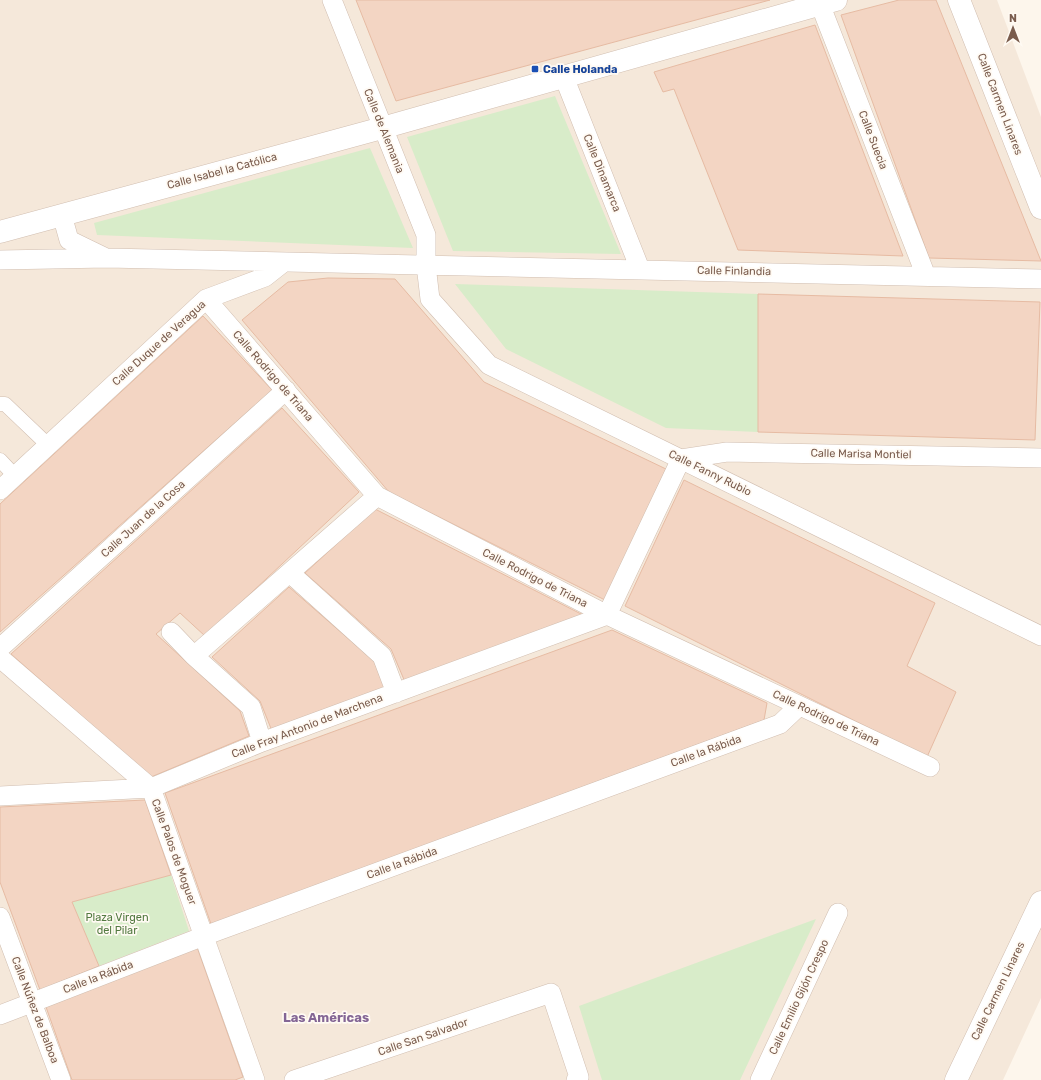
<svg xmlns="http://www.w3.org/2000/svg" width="1041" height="1080" font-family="Rubik,sans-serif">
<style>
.residential{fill:#f5e8da}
.green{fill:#d8ecc9}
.building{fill:#f3d5c3;stroke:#e6bba3}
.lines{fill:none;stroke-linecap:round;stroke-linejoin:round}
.pedestrian-casing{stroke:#d1beb0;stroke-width:15}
.minor-casing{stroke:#d1beb0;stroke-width:20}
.tertiary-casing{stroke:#d1beb0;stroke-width:23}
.pedestrian{stroke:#fff;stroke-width:14}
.minor{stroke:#fff;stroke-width:19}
.tertiary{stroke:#fff;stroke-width:22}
.transit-dot{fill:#1a4fb4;stroke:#fffaf3;stroke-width:1.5}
.labels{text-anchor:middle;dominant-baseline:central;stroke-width:3.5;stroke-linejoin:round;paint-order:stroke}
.transit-label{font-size:11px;font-weight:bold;fill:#164399;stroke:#fffaf3;text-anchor:start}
.street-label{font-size:11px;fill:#7a5c4d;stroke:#fffaf3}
.park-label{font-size:11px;fill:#537a41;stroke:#fffaf3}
.quarter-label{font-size:13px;font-weight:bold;fill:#846695;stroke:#fffaf3}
</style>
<rect width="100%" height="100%" fill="#fdf6ec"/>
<path class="residential" d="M 0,0 L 997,0 L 1041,117 L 1041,998 L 1003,1080 L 0,1080 Z"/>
<path class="green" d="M 555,96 L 621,254 L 453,251 L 407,137 Z
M 370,148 L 413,248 L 97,235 L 94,223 Z
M 455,284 L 758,294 L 758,432 L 666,428 L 506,349 Z
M 171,875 L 189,931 L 99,966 L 72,902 Z
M 816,919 L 740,1080 L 602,1080 L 579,1006 Z"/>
<path class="building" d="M 356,0 L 770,0 L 396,101 Z
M 899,0 L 936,0 L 1041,261 L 929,258 L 841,15 Z
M 815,25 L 903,256 L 738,250 L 674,89 L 663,92 L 654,72 Z
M 328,278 L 395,279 L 484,382 L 666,469 L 605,600 L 389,492 L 242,320 L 288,282 Z
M 758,294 L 1040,302 L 1035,440 L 758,432 Z
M 203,316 L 272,390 L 0,632 L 0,504 Z
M 282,408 L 359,492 L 205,636 L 180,613 L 156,634 L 240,711 L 249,736 L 151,777 L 11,654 Z
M 684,480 L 935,603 L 907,666 L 956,692 L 927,757 L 625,606 Z
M 375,509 L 583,615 L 405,682 L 391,649 L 305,573 Z
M 289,587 L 374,661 L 385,689 L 272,731 L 260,701 L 212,657 Z
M 612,630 L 767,703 L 764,720 L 211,924 L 165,793 Z
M 145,800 L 171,875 L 72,902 L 99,966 L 40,990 L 0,882 L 0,807 Z
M 197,947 L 243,1077 L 235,1080 L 72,1080 L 46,1007 Z"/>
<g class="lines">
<defs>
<path id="pedestrian" d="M 0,404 L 5,404 L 48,445
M 0,460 L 15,476"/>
<path id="minor" d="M 332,0 L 426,235 L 426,265 L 430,299 L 489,365 L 1041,636
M 820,4 L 926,276
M 564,77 L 640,269
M 62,215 L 69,240 L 104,257
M 0,260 L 107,258 L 1041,279
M 206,299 L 377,496 L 607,615 L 930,767
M 0,490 L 206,299 L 265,277 L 284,262
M 290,573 L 382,656 L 396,693
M 171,632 L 194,656 L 251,707 L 262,742
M 0,648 L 286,390
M 194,656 L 377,496
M 0,658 L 151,788 L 255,1080
M 0,796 L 151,788 L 262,742 L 607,615 L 681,459 L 727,452 L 1041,458
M 0,917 L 61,1080
M 0,1015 L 204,936 L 780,724 L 799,706
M 294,1080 L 551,993 L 579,1077 L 576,1080
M 760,1080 L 838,913"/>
<path id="tertiary" d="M 959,0 L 1041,208
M 0,232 L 382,128 L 836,0
M 956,1080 L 1041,902"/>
</defs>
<use href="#pedestrian" class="pedestrian-casing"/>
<use href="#minor" class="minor-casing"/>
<use href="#tertiary" class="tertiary-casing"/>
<use href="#pedestrian" class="pedestrian"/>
<use href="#minor" class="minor"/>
<use href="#tertiary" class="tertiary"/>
</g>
<rect class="transit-dot" x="531" y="65" width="8" height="8" rx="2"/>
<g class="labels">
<g class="transit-label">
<text x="543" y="69">Calle Holanda</text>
</g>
<g class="street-label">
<text transform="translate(1000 104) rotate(69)">Calle Carmen Linares</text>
<text transform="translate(384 131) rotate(68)">Calle de Alemania</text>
<text transform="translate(873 140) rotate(69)">Calle Suecia</text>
<text transform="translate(222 171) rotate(-15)">Calle Isabel la Católica</text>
<text transform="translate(602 173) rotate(68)">Calle Dinamarca</text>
<text transform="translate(734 271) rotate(1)">Calle Finlandia</text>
<text transform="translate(159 343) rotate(-42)">Calle Duque de Veragua</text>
<text transform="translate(273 376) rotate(49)">Calle Rodrigo de Triana</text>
<text transform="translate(861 454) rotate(1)">Calle Marisa Montiel</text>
<text transform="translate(710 473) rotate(26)">Calle Fanny Rubio</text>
<text transform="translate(143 519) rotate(-42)">Calle Juan de la Cosa</text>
<text transform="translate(535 578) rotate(27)">Calle Rodrigo de Triana</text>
<text transform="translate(826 718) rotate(25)">Calle Rodrigo de Triana</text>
<text transform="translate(307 726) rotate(-21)">Calle Fray Antonio de Marchena</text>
<text transform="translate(706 751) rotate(-20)">Calle la Rábida</text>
<text transform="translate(174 852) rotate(70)">Calle Palos de Moguer</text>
<text transform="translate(402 863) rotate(-20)">Calle la Rábida</text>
<text transform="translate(98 977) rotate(-21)">Calle la Rábida</text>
<text transform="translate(998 991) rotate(-64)">Calle Carmen Linares</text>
<text transform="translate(799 997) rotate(-65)">Calle Emilio Gijón Crespo</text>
<text transform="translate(35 1010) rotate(69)">Calle Núñez de Balboa</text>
<text transform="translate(423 1037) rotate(-19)">Calle San Salvador</text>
</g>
<g class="park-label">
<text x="117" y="917">Plaza Virgen<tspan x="117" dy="13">del Pilar</tspan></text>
</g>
<g class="quarter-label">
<text x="326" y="1017">Las Américas</text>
</g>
</g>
<g transform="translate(1013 28)" stroke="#fffaf3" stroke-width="3" paint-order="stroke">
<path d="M0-3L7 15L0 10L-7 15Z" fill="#7a5c4d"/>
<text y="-6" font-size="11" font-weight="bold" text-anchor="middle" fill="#7a5c4d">N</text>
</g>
</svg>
